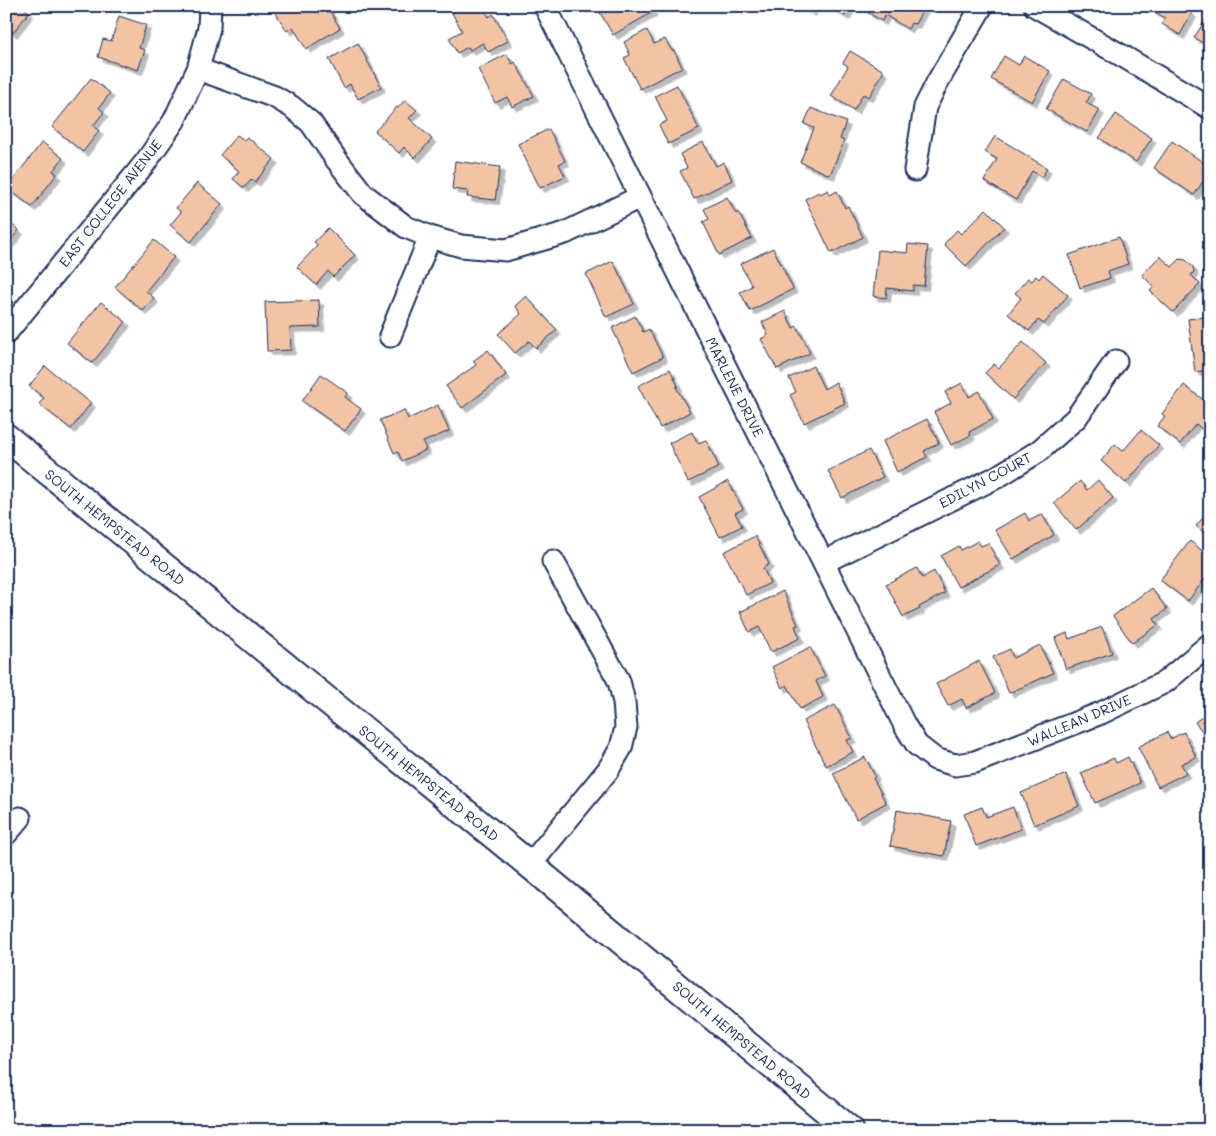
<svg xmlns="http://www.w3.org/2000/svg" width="1216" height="1136" font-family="Mali,sans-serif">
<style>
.building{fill:#f3c4a3;stroke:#1b2f5e;filter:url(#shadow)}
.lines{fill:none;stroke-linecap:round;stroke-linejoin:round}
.minor-casing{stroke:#1b2f5e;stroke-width:25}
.tertiary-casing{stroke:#1b2f5e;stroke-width:30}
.minor{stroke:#fff;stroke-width:21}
.tertiary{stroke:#fff;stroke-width:26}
.labels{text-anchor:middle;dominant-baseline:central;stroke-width:4;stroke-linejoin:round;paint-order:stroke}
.street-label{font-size:14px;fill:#1b2f5e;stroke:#fff}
</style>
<defs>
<filter id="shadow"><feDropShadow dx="4.5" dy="4.5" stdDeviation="0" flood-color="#0004"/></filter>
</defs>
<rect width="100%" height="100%" fill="#fff"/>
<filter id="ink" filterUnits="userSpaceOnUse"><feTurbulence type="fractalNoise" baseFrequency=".02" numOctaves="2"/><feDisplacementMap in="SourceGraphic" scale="10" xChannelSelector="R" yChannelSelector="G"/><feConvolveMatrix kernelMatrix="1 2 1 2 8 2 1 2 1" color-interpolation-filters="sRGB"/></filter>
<g filter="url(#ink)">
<path class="building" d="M 6,6 L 21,6 L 29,12 L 13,33 L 6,28 Z
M 330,6 L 328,8 L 340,28 L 306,49 L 293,27 L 287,31 L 272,7 Z
M 465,6 L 480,6 L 483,11 L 485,10 L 489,17 L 493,14 L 508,41 L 488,52 L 483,43 L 470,50 L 468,47 L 457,53 L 449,38 L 462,31 L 452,13 Z
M 596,6 L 649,6 L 653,12 L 613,35 Z
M 801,6 L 815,6 L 811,12 Z
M 828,6 L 851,6 L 845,16 Z
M 870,6 L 925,6 L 915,24 L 911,23 L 908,29 L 885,15 L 882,21 L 867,12 Z
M 1153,6 L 1189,6 L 1187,10 L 1192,13 L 1180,35 L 1162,24 L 1165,18 L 1151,10 Z
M 1209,14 L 1210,14 L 1210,50 L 1205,48 L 1207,45 L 1194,38 Z
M 119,16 L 146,25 L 139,48 L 145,50 L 138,70 L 98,57 L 103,39 L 111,41 Z
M 647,30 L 654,44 L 665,39 L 672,51 L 674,50 L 682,67 L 640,89 L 624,58 L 630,55 L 624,42 Z
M 358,43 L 381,87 L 358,99 L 350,84 L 344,88 L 329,59 Z
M 850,51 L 884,71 L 869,97 L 863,94 L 854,110 L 831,96 L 848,66 L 843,63 Z
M 507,54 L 512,64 L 515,62 L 534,96 L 512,107 L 507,97 L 495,103 L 478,69 Z
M 1004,56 L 1019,65 L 1024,56 L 1050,71 L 1032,102 L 991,79 Z
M 91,78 L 110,93 L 99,108 L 104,112 L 93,126 L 99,131 L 83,152 L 52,127 Z
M 1064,79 L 1091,94 L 1086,103 L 1100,110 L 1087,132 L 1046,109 Z
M 677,85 L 699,129 L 668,144 L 659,125 L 667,121 L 655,96 Z
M 405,100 L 417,110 L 409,118 L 432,139 L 415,158 L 404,147 L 399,153 L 375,131 L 397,107 L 398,108 Z
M 811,108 L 846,122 L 840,139 L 844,141 L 830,175 L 800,162 L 814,128 L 804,124 Z
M 1116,114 L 1152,138 L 1136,162 L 1099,138 Z
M 549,129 L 565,161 L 559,164 L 565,176 L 540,188 L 518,144 Z
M 237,135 L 244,140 L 247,137 L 274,159 L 255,182 L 252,179 L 244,188 L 233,179 L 239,171 L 220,155 Z
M 995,136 L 1047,168 L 1042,177 L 1032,171 L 1016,200 L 984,181 L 997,159 L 985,152 Z
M 1172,141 L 1210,167 L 1210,171 L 1194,195 L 1154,168 Z
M 42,142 L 63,158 L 53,171 L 57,174 L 32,207 L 7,188 Z
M 703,142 L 716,166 L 724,162 L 732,180 L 694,199 L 680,171 L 687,168 L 680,154 Z
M 455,161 L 500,167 L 495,200 L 467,197 L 468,191 L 452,189 Z
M 197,183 L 222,204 L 191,242 L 170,225 L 181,212 L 176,208 Z
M 828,190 L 830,195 L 837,191 L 845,208 L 848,206 L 863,237 L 831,253 L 805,199 L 819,192 L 820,194 Z
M 727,197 L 736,214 L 738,212 L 752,238 L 719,255 L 703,222 L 709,219 L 704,209 Z
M 1210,198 L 1210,209 L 1205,206 Z
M 986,209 L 1004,227 L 966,266 L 944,244 L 957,230 L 961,234 Z
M 6,220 L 19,230 L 6,247 Z
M 328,228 L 355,255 L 333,277 L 328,271 L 316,285 L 297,267 L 318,245 L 314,242 Z
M 1119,237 L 1128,264 L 1108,271 L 1110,278 L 1080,288 L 1069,255 Z
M 154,240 L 174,257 L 146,291 L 154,298 L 143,311 L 115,287 Z
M 908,244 L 928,246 L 924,286 L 913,285 L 913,291 L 887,288 L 886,298 L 873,296 L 878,250 L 907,253 Z
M 773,248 L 793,289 L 750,311 L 740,292 L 752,286 L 740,264 Z
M 1160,256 L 1172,267 L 1180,259 L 1186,260 L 1193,267 L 1194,272 L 1191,275 L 1200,284 L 1173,312 L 1150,291 L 1154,287 L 1142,275 Z
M 613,261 L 634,304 L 606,317 L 586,274 Z
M 1043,274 L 1068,295 L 1044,324 L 1038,320 L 1029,331 L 1008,314 L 1021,298 L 1015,293 L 1028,278 L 1032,281 L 1036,276 L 1039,279 Z
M 526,296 L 557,330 L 536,348 L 529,341 L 515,353 L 498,334 L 521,314 L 515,306 Z
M 319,300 L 320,327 L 290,328 L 291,350 L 267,351 L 265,302 Z
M 101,302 L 126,322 L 92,363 L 67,343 Z
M 785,311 L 793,328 L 797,326 L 810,353 L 777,369 L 761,339 L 768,335 L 762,322 Z
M 635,316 L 643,332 L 649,329 L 663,357 L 633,372 L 612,328 Z
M 1210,316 L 1210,370 L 1195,372 L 1188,319 Z
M 1023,342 L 1046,363 L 1013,399 L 985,373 L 994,364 L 999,368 Z
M 488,350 L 506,375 L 462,408 L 446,386 L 476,365 L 473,361 Z
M 45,366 L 91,403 L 71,429 L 39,404 L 44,398 L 29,386 Z
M 813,366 L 824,389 L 836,382 L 845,403 L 804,423 L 790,395 L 796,392 L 789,378 Z
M 670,369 L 678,386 L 676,387 L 690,412 L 660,428 L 638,386 Z
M 321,374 L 348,393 L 345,397 L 361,409 L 345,431 L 302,401 Z
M 962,383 L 969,397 L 979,391 L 993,419 L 969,432 L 971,435 L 951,445 L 934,412 L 951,403 L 945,392 Z
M 1184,385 L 1210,405 L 1206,410 L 1210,412 L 1210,421 L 1203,430 L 1196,424 L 1180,444 L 1157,426 L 1165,416 L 1162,414 Z
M 438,405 L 449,431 L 423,442 L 426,450 L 402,461 L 398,452 L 394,453 L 380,420 L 404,410 L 408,419 Z
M 927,419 L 939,443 L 924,451 L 927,457 L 897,472 L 883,441 Z
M 1141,430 L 1159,445 L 1126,483 L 1101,461 L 1115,444 L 1123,451 Z
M 692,432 L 698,443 L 706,440 L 719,467 L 688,482 L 669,443 Z
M 869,450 L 883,477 L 842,498 L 828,471 Z
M 1098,480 L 1113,498 L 1076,530 L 1054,503 L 1080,481 L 1087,490 Z
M 728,481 L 743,509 L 735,513 L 742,526 L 720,537 L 699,497 Z
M 1208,512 L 1210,513 L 1210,537 L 1196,526 Z
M 1025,513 L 1029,521 L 1042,514 L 1054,535 L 1013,559 L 995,530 Z
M 755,536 L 769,564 L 763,568 L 770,583 L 746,595 L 724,552 Z
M 978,541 L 981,546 L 988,543 L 1000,565 L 958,587 L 941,556 L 959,546 L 961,550 Z
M 1190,541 L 1210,557 L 1210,565 L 1206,569 L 1210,572 L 1188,601 L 1160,580 Z
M 917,568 L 922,578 L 934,571 L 945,593 L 919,607 L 920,609 L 903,617 L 886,584 Z
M 1151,588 L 1167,609 L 1154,619 L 1158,625 L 1132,643 L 1113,616 Z
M 783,591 L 798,625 L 795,626 L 800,638 L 771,652 L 759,627 L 749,632 L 740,612 Z
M 1102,627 L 1112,653 L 1066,669 L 1055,638 L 1067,633 L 1069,639 Z
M 1040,645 L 1053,673 L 1009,693 L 993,657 L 1010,649 L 1013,658 Z
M 810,647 L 825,676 L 816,681 L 823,697 L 800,709 L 787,685 L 782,688 L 772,667 Z
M 979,661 L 995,693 L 966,708 L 962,699 L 948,706 L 936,684 Z
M 835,705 L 852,738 L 847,740 L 853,752 L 826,766 L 803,721 Z
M 1210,711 L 1210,742 L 1195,722 Z
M 1167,732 L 1170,739 L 1184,732 L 1196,757 L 1181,764 L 1186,773 L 1158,787 L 1138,747 Z
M 865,757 L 875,776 L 873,778 L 886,803 L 856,819 L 833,773 Z
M 1128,757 L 1140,783 L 1095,803 L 1081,773 L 1114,758 L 1116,763 Z
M 1066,774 L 1079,806 L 1034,825 L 1021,793 Z
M 982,807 L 986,817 L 1013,807 L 1021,829 L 976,846 L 964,814 Z
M 897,810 L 951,821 L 944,856 L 890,846 Z"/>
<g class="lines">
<defs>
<path id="minor" d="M 545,6 L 905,726 L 917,745 L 935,759 L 955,765 L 975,762 L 1101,713 L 1165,682 L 1210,644
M 1035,6 L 1126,58 L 1210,108
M 198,69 L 275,97 L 292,107 L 311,123 L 336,159 L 363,194 L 406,227 L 430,237 L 461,246 L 506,250 L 565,233 L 640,197
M 915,170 L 925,107 L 938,81 L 982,6
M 6,333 L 145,163 L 174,121 L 198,69 L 209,28 L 210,6
M 390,336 L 430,237
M 824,562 L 997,477 L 1039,451 L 1076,418 L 1116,361
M 6,834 L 20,818
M 530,865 L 608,770 L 621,748 L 626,727 L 624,702 L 619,681 L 553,561"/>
<path id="tertiary" d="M 6,437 L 295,674 L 530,865 L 850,1130"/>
</defs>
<use href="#minor" class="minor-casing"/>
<use href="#tertiary" class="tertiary-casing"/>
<use href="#minor" class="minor"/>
<use href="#tertiary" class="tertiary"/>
</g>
</g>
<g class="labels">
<g class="street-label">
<text transform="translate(110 203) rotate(-52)">EAST COLLEGE AVENUE</text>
<text transform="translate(735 387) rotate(63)">MARLENE DRIVE</text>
<text transform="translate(985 480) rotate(-28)">EDILYN COURT</text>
<text transform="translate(115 527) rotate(39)">SOUTH HEMPSTEAD ROAD</text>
<text transform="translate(1079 720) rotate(-23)">WALLEAN DRIVE</text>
<text transform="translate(429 783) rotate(39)">SOUTH HEMPSTEAD ROAD</text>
<text transform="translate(742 1040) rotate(40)">SOUTH HEMPSTEAD ROAD</text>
</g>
</g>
<rect width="1216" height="1136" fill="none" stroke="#fff" stroke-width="25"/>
<rect x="12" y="12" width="1191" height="1111" fill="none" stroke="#1b2f5e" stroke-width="2" filter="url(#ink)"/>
</svg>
